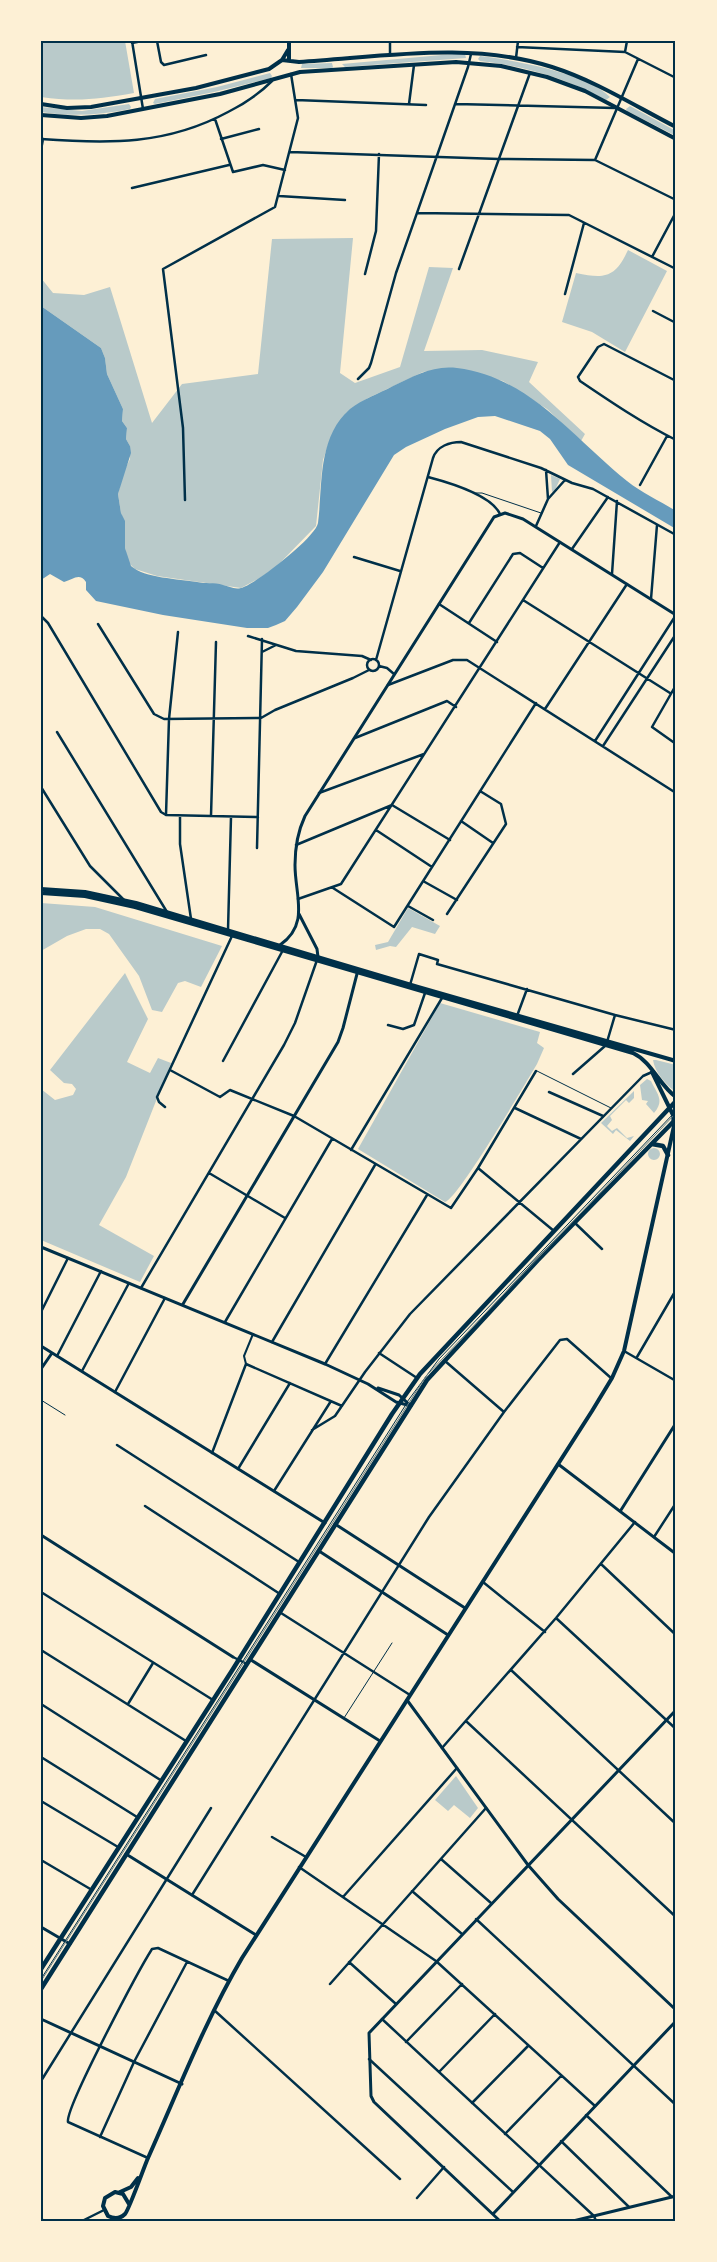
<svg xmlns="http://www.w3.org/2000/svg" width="717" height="2262" font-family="'Varela Round',sans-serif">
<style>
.green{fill:#b9caca}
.water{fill:#669bbc}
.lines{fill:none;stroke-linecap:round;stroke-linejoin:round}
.service{stroke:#003049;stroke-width:1}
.pedestrian{stroke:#003049;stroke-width:2}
.minor{stroke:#003049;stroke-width:2.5}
.tertiary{stroke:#003049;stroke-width:3}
.secondary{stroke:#003049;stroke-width:4}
.primary{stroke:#003049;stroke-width:4.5}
.tram{stroke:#657d81;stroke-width:1}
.neatline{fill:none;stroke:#003049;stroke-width:2}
</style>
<rect width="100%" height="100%" fill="#fdf0d5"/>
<path class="green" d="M 41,41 L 125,41 L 134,93 C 99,99 77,102 41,97 Z
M 453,54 L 465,54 L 466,58 L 345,67 L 342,64 Z
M 480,56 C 513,60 587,73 610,97 L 606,100 C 566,78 525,66 480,61 L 478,59 Z
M 332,63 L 333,67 L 332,68 L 301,68 L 302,64 Z
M 270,73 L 272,76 L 271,78 L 214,92 L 155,104 L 153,103 L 155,99 L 217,87 Z
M 129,104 L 131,107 L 130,109 C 100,115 72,117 41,112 L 41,107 L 82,111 Z
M 630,106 L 676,131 L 676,136 L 627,111 L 626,109 Z
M 353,238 L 340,373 L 355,383 L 400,367 L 429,267 L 453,268 L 424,351 L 482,350 L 538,362 L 529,382 L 585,434 L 581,441 L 547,409 L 503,381 L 449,368 L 423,372 L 368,398 L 346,413 L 329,442 L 323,460 L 316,526 L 276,567 L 258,579 L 241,588 L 157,576 L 135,569 L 128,562 L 125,548 L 125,525 L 121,513 L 118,494 L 123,473 L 130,459 L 130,446 L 126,439 L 127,428 L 122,421 L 123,409 L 107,374 L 105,358 L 101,348 L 41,306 L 41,278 L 53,293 L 84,295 L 110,287 L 152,423 L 182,384 L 258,374 L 272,239 Z
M 628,250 L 667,271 L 625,352 L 592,332 L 562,322 L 576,273 C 605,279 615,278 628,250 Z
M 551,475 L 560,479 L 555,490 L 552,492 Z
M 41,903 L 95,907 L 222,946 L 201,987 L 185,981 L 178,983 L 162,1012 L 152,1010 L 139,976 L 109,934 L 100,929 L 86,929 L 67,936 L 41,951 Z
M 408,908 L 440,926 L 435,934 L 412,927 L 396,947 L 390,946 L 376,950 L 375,945 L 388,942 Z
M 125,973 L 148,1019 L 127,1062 L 150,1073 L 158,1058 L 171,1063 L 126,1177 L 99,1225 L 154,1256 L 140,1282 L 41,1240 L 41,1089 L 55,1100 L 73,1095 L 76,1089 L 72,1084 L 64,1083 L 50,1070 Z
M 440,1003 L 540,1032 L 537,1043 L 544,1048 L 537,1064 C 525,1084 458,1199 445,1202 L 358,1149 Z
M 656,1060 L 676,1065 L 676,1087 L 673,1090 C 664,1082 655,1072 653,1060 Z
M 647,1079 L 651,1081 C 657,1094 665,1100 654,1113 L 646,1104 L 648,1101 L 642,1100 L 640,1085 Z
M 634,1091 L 634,1098 L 629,1103 L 626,1100 L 610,1116 L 612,1120 L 607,1126 L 612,1131 L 617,1128 L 627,1138 L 634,1136 L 630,1141 L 616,1130 L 613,1134 L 601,1123 Z
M648 1154a6 6 0 1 1 12 0a6 6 0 1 1-12 0Z
M 456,1776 L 478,1808 L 470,1818 L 454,1805 L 448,1811 L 435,1800 Z"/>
<path class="water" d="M 41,306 L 101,348 L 105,358 L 107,374 L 123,409 L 122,421 L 127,428 L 126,439 L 130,446 L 131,453 L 118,494 L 121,513 L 125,521 L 125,548 L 131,566 C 144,578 179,579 197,582 C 205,584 214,582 223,585 C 229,586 234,590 241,588 C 256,584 316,537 318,523 C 323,485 317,438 350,409 C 363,399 378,394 393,386 C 414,376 433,365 457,368 C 530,377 574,439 627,481 C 642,493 660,501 676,511 L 676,529 L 568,465 L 550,439 L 540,431 L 495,416 L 478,417 L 445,429 L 406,447 L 394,455 L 323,572 L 297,607 L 285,621 L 276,625 L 268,628 L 247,628 L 163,615 L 96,601 L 86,590 L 86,582 C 79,572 73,580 64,582 L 50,574 L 41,580 L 41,469 L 43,463 L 41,459 Z"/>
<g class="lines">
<path class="service" d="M 476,493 L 482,493 L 541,513
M 537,1071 L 611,1108
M 41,1400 L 65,1415
M 407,1402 L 439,1359 L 676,1111
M 344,1718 L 392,1643
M 41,1979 L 405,1406"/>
<path class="pedestrian" d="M 246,1364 L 244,1356 L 253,1334"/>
<path class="minor" d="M 132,41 L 143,109
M 157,41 L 161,62 L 164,65 L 206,55
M 390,41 L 390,55
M 132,43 L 142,41
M 517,47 L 625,52 L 676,78
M 625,52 L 627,41
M 516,58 L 518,41
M 296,100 L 426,105
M 409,104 L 414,65
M 456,104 L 615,108
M 215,119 L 233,172 L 263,165 L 285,170
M 41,139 C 109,144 167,145 228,112 C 244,104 259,94 272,81
M 221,139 L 259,129
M 41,150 L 43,139
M 290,152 L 499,159 L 595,160 L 676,200
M 595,160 L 638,59
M 132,188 L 229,165
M 279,196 L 345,200
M 417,213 L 569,215 L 676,269
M 652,257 L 676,212
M 459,269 L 530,73
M 365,274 L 376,231 L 379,154
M 565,294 L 584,223
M 653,311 L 676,323
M 358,379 L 369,368 L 371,363 L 396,273 L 468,67 L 471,54
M 676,381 L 604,344 L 598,347 L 578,377 L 580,381 C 611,402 642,423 676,440
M 428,477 C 447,482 491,495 500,514
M 640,485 L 667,436
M 548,499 L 565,480
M 185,500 L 183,428 L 163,269 L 275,207 L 298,118 L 291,74
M 536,526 L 548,499 L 546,470
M 572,549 L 608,497
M 354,557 L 400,571
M 612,574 L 617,501
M 651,599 L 657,525
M 523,600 L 670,693
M 439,604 L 497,642
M 41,616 L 48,623 L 161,812 L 166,815 L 258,817
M 469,623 L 513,554 L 520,553 L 543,568
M 98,624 L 154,714 L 164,719 L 261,718 L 275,710 L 353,678 L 369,670
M 248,636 L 296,651 L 362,656 L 371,660
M 262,652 L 276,645
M367 665a6 6 0 1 1 12 0a6 6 0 1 1-12 0Z
M 376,660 L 433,458 C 437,446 450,442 461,442 L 541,468 L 572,483 L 593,489 L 676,535
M 379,666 L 387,668 L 394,674
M 388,685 L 453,660 L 467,660 L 676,793
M 676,685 L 652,727 L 676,744
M 545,709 L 627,584
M 57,732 L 167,912
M 355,738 L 447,701 L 456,707
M 595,741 L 676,615
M 603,746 L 676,634
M 41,787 L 90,866 L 124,900
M 319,793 L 424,754
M 166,815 L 169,719 L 178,632
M 180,816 L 180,844 L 191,919
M 211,816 L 216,642
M 461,821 L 493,843
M 376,830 L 432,867
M 296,845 L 392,805 L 450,840
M 257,848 L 262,639
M 423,881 L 457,900
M 333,888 L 394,927 L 536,703
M 298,899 L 341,884 L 560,542
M 408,906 L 433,920
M 447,914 L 506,824 L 501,804 L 480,791
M 228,930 L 231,817
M 410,985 L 419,954 L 438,960 L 437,964 L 615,1015 L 676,1030
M 517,1016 L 527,989
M 388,1025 L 403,1029 L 414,1025 L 425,993
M 607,1042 L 615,1015
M 223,1061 L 283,950
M 170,1070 L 220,1097 L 230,1090 L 294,1116 L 451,1208 L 478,1168 L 536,1071
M 573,1074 L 605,1046
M 549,1092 L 603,1116
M 165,1107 L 159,1102 L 157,1097 L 232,936
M 515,1108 L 581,1139
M 351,1150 L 442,998
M 478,1168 L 554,1231
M 209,1173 L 285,1218
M 575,1223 L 602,1249
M 141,1288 L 284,1045 L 295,1023 L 317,960
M 41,1312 L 68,1258
M 225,1322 L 332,1139
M 272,1342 L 375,1165
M 624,1351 L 676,1381
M 379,1353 L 417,1378
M 57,1356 L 101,1271
M 637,1357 L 676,1290
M 445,1361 L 504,1412
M 325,1364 L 427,1195
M 82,1371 L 129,1283
M 115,1392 L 165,1298
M 312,1430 L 335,1416 L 365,1372 L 410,1314 L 643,1076 L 652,1072
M 117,1445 L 299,1562
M 212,1453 L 246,1364 L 342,1406
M 238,1469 L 290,1383
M 274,1491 L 331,1401
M 145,1506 L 280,1594
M 654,1537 L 676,1503
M 601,1564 L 676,1635
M 483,1582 L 545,1632
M 41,1592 L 213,1700
M 281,1613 L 410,1695
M 556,1618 L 676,1729
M 41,1650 L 186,1741
M 233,1657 L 247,1664
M 511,1670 L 676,1824
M 41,1704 L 162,1781
M 128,1704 L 153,1663
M 467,1722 L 676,1917
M 442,1748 L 556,1618 L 635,1522
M 41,1757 L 137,1817
M 41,1801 L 118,1847
M 272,1837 L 306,1857
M 441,1859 L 491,1903
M 41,1860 L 92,1890
M 299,1867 L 436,1961 L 595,2106
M 412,1891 L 462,1934
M 192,1895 L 429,1517 L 504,1412 L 560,1340 L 567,1339 L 611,1378
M 343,1897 L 457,1768
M 476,1919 L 676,2105
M 349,1962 L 396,2004
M 330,1984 L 486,1808
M 214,2010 L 400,2179
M 382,2019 L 594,2216 L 596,2221
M 406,2042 L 462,1984
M 369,2059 L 513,2192
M 439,2072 L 495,2014
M 41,2081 L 211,1808
M 472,2103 L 528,2046
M 586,2115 L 672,2197
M 505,2134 L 561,2076
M 100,2137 L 134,2062 L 187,1962
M 561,2141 L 629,2207
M 148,2158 L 68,2122 C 65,2108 140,1968 152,1949 L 158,1948 L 229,1981
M 417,2198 L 444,2167
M 41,2219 L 45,2221
M 82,2221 L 104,2210"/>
<path class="tertiary" d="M 299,914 L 317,949 L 318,957
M 280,945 C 310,924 295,896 295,865 C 295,848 298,831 305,816 L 494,517 L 505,513 L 523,519 L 676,615
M 41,1247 L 325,1364 L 368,1384 L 396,1402 L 411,1406
M 183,1304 L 338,1042 L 343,1028 L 358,970
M 41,1346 L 325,1523
M 41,1369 L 52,1353
M 378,1388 L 399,1395 L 411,1406
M 558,1464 L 676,1554
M 621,1510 L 676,1423
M 335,1524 L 465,1608
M 41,1535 L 233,1657
M 319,1551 L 448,1635
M 251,1660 L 380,1741
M 407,1700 L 528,1865 L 558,1899 L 676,2010
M 126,1854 L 256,1935
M 41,1927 L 70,1944
M 41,2019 L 182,2084
M 493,2214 L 676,2021
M 500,2221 L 374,2102 L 371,2096 L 369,2033 L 676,1710
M 573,2221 L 676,2196"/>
<path class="secondary" d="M 289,41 L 289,61
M 282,60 L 299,62 C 382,57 471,41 552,67 C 596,81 635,106 676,127
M 41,104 L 67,108 L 91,107 L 196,88 L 269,69 L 282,60 L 288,50
M 41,115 L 81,118 L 107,116 L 220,94 L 300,72 L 456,62 L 501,66 L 547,77 L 585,91 L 676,139
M 41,889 L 85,892 L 136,903 L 418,987 L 676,1061
M 41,893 L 85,896 L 135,907 L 633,1053 C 652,1062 659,1085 676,1097
M 120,2192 L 131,2187 L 138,2178
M 129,2204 L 123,2194 L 115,2192 L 105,2198 L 103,2206 L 108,2216 C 114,2219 120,2219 125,2214 C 129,2210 144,2167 148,2158 C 178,2091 205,2021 242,1958 L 592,1411 L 612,1378 L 624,1351 L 674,1126 L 673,1115 L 652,1072"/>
<path class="primary" d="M 652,1144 L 663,1146 L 668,1155
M 41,1969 L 233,1669 L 392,1414 L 420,1374 L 676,1101
M 41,1989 L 427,1380 L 538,1260 L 676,1119"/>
<path class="tram" d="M 41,1981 L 426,1376 L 676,1113"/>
</g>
<rect width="717" height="2262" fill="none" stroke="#fdf0d5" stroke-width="85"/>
<rect x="42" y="42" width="632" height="2178" class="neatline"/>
</svg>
